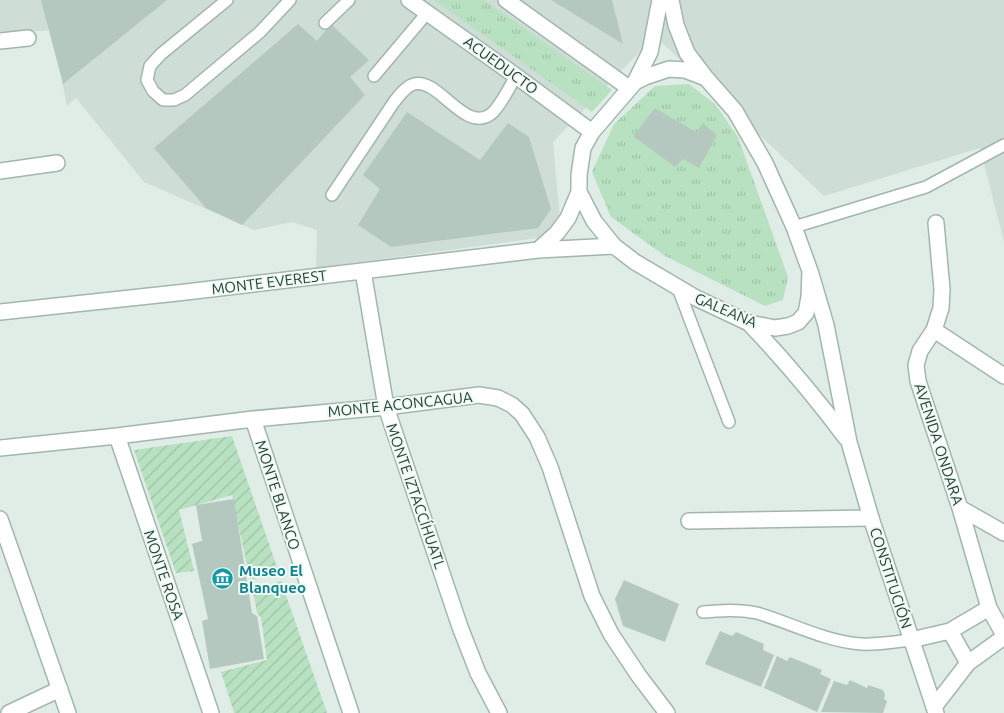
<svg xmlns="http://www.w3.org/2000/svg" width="1004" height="713" font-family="Ubuntu,sans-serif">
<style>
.built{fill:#ceddd6}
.grass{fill:url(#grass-tufts)}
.garden{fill:url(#garden-furrows)}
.building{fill:#b5c8c0}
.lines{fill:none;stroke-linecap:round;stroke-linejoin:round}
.service-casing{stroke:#a2b6ae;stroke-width:14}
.minor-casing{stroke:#a2b6ae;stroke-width:18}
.tertiary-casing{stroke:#a2b6ae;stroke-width:18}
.service{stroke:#fff;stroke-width:11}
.minor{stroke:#fff;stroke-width:15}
.tertiary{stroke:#fff;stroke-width:15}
.labels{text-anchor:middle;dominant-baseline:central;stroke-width:4;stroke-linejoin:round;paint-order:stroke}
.street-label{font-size:15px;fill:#1f4036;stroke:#f1f9f5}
.culture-label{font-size:15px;font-weight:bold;fill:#0d838f;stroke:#f1f9f5;text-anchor:start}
</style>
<defs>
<pattern id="grass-tufts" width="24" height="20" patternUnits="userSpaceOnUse" patternTransform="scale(1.25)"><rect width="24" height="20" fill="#b7e1c1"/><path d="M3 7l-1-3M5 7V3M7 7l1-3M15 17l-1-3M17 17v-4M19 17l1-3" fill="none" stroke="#9dc2a6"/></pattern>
<pattern id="garden-furrows" width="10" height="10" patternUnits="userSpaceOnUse" patternTransform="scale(1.25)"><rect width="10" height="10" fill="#b7e1c1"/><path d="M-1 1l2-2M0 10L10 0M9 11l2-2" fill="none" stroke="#9dc2a6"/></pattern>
</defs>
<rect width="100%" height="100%" fill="#e0ede7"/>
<path class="built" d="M 0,0 L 1004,0 L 1004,242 L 980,148 L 824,196 L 655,36 L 553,142 L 560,219 L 545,237 L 316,268 L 317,230 L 292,222 L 254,230 L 144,182 L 76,98 L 67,106 L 52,30 L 0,34 Z"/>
<path class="grass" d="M 434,0 L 484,0 L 612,90 L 592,112 Z
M 689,84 L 715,104 L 738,137 L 788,277 L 783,300 L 765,306 L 665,256 L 611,217 L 592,172 L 614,124 L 655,86 Z"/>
<path class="garden" d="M 232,436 L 279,573 L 250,580 L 232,495 L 179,510 L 194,571 L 176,573 L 134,450 Z
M 281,581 L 327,713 L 234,713 L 221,672 L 267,660 L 261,618 L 257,613 L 253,591 Z"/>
<path class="building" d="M 41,0 L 167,0 L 63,84 Z
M 551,0 L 612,0 L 623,44 Z
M 298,24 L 317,41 L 331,24 L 369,60 L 350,77 L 365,95 L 242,225 L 206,208 L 154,148 Z
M 655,108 L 696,132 L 703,123 L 717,135 L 699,168 L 683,159 L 675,167 L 633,136 Z
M 407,112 L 480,160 L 508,123 L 529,137 L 551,209 L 538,228 L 391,247 L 358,225 L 380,189 L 363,175 Z
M 234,499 L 252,613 L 257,616 L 264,659 L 210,669 L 202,621 L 208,619 L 192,544 L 202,541 L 196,505 Z
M 624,580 L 679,604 L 665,642 L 623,626 L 615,599 Z
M 720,631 L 732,636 L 736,632 L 764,644 L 763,650 L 774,655 L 761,687 L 705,664 Z
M 777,656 L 787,661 L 790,657 L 822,670 L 820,674 L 831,679 L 817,712 L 764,688 Z
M 850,680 L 867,688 L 868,685 L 883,690 L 885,695 L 884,699 L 887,701 L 883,713 L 821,712 L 834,681 L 847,685 Z"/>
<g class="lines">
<defs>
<path id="service" d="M 227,0 L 161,54 L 150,66 L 147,80 L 153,91 L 163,100 L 174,100 L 185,95 L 260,32 L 290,0
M 325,23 L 349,0
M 374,76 L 427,13
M 332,195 L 394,102 C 399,96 406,86 414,84 C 438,77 465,134 491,114 C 500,107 510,86 516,76
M 794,227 L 926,187 L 1004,145
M 678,288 L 729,422
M 703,612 C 721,610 739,609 757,613 C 791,623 824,641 861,644 C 877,645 894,642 911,640"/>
<path id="minor" d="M 0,41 L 28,38
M 0,171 L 57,163
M 936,223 L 942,289 L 941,308 L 934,330 L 920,351 L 916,365 L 918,381 L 960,508 L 989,608 L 1004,635
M 538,250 L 557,233 L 568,218 L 579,192
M 363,271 L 386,407 L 460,627 L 478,673 L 499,713
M 0,312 L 186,292 L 538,250 L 614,246
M 934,330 L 1004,376
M 253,419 L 351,713
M 117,436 L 211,713
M 0,448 L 117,436 L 253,419 L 386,407 L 479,395 L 498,398 L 512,405 L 522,414 L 537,437 L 550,467 L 592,596 L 611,634 L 639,676 L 667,713
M 960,508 L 1004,533
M 0,519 L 68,713
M 689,521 L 871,518
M 950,631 L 968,663
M 911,640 L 950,631 L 989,608
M 934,707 L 968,663 L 1004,637
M 9,713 L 60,689"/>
<path id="tertiary" d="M 409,0 L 516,76 L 592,132
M 506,0 L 629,88
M 671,0 L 676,25 L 687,53 L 706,78
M 635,82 L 650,52 L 660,0
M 810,271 L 809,297 L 806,313 L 798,322 L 788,326 L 775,328 L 749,323 L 696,298 L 635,262 L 614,246 L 594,221 L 579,192 L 579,175 L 583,148 L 592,132 L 635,82 L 645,77 L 669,69 L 685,70 L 706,78 L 735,111 L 765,163 L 794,227 L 810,271 L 826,325 L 849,442 L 871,518 L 936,713
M 749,323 C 784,360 816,398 846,438"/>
</defs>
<use href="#service" class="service-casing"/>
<use href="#minor" class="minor-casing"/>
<use href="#tertiary" class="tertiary-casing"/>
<use href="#service" class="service"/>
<use href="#minor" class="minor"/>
<use href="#tertiary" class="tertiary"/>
</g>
<defs>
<symbol id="museum-disc" viewBox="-11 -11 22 22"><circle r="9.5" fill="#0f9aa8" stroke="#f1f9f5"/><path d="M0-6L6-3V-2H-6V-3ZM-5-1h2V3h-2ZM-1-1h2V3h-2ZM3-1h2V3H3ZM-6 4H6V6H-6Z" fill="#fff"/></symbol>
</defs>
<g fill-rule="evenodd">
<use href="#museum-disc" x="210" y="566" width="25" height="25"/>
</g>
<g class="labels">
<g class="street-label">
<text transform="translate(501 65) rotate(36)">ACUEDUCTO</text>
<text transform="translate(269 282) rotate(-7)">MONTE EVEREST</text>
<text transform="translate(726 310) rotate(23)">GALEANA</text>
<text transform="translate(400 404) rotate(-6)">MONTE ACONCAGUA</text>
<text transform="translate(939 444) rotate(72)">AVENIDA ONDARA</text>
<text transform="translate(278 495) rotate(72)">MONTE BLANCO</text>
<text transform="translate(416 496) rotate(71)">MONTE IZTACCÍHUATL</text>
<text transform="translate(164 575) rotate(71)">MONTE ROSA</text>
<text transform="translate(891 578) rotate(72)">CONSTITUCIÓN</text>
</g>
<g class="culture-label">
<text x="239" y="570">Museo El<tspan x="239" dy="17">Blanqueo</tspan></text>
</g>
</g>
</svg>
